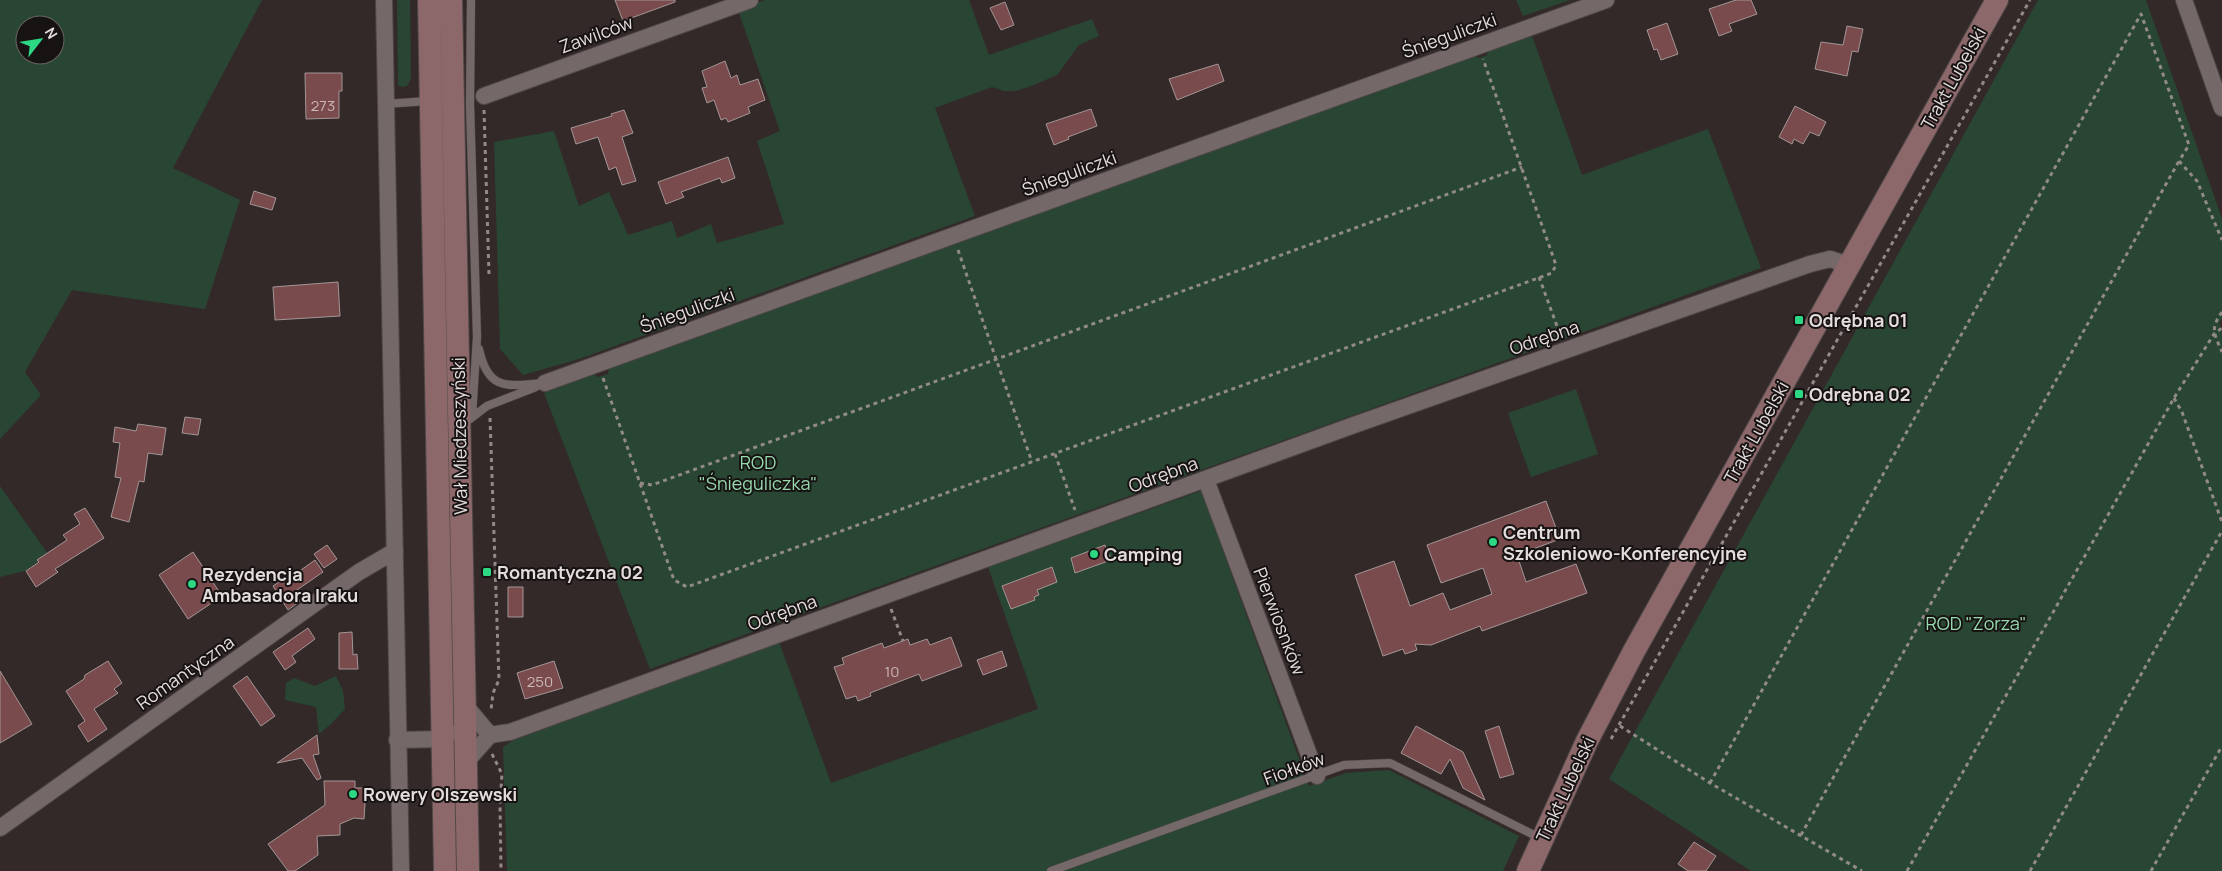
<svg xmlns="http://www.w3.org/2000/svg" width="2222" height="871" font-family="Manrope,sans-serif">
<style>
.green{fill:#284633;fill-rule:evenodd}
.building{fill:#7a4b4d;stroke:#a39696}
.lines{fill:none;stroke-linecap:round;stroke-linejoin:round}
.lane-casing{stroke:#4f4747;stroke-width:9}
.street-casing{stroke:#4f4747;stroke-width:18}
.secondary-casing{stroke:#4f4747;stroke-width:24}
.path{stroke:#928989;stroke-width:3;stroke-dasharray:4 4;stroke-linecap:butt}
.lane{stroke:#756869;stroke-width:8}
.street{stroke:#756869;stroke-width:16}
.secondary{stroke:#8c686a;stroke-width:22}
.poi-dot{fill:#2cd884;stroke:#181313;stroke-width:2}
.labels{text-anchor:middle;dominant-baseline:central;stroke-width:4;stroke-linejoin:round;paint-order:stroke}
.number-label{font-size:15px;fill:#cab8b9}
.street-label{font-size:18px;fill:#e4dddd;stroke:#181313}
.poi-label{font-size:18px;font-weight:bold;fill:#e4dddd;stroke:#181313;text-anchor:start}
.park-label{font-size:18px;fill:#96daae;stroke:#181313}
</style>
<rect width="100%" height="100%" fill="#342929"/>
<path class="green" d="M 0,0 L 262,0 L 173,168 L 240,200 L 205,309 L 72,290 L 25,372 L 41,395 L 0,439 ZM 25,25 L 55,25 L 55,55 L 25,55 Z
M 397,0 L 410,0 L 411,79 L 407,86 L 402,87 L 398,85 Z
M 765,0 L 969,0 L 989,55 L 1092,19 L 1099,36 L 1079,45 L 1057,75 L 1034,85 L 1016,91 L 1004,91 L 992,87 L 935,108 L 975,216 L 579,359 L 523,375 L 500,349 L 494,142 L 554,131 L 579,206 L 609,192 L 628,235 L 672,221 L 677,238 L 711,224 L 717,243 L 784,224 L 757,141 L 780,131 L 738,10 Z
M 1516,0 L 1570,0 L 1523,16 Z
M 2038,0 L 2146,0 L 2222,219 L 2222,319 L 2219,323 L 2222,331 L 2222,871 L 1751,871 L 1609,779 Z
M 1532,36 L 1582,175 L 1708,129 L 1761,268 L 650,669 L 544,393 L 594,374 L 598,377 L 608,374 L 609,368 L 1475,56 L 1479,58 L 1487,55 L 1488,51 Z
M 1576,389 L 1598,454 L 1531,477 L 1508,413 Z
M 0,486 L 48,554 L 25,571 L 0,577 Z
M 1201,491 L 1309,786 L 1346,773 L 1389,770 L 1519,836 L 1503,871 L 507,871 L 503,747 L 514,740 L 779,642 L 831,783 L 1038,709 L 988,567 Z
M 336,676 L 343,691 L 345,709 L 331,724 L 319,734 L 316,707 L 285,700 L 286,683 L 294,678 L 315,686 Z"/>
<path class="building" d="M 615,0 L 675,0 L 675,2 L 623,21 Z
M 1736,0 L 1751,0 L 1757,14 L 1729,24 L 1732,31 L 1719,36 L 1709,9 Z
M 1005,2 L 1014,25 L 1001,30 L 990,8 Z
M 1667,23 L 1678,54 L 1661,60 L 1657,49 L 1654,50 L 1647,30 Z
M 1847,26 L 1863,29 L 1858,52 L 1852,51 L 1847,76 L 1815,69 L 1821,42 L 1843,45 Z
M 725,61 L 731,78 L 737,75 L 740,85 L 758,79 L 765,100 L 748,107 L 750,113 L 728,122 L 726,118 L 721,120 L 714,100 L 707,103 L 702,88 L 707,87 L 702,71 Z
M 1218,64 L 1224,81 L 1177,100 L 1169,79 Z
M 305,73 L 342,73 L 342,91 L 339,91 L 339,118 L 306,119 Z
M 1795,106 L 1826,122 L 1819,136 L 1810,132 L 1803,144 L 1794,139 L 1792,144 L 1779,137 Z
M 1091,109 L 1097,126 L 1068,137 L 1069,139 L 1054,145 L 1046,124 Z
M 624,110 L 633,133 L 622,137 L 636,181 L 622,185 L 616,167 L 609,170 L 598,137 L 576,144 L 571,128 L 612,116 L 611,114 Z
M 728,157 L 735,178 L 722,183 L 720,178 L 681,192 L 684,197 L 666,204 L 658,182 Z
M 254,191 L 276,198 L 272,210 L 250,204 Z
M 338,282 L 340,316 L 275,320 L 273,287 Z
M 185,417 L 201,419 L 198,435 L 182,433 Z
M 138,424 L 166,428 L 162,455 L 148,453 L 144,482 L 139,481 L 129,522 L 111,517 L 121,478 L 115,477 L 120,443 L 113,442 L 115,427 L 136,431 Z
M 1546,501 L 1560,539 L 1517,555 L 1526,582 L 1576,564 L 1587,593 L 1482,631 L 1480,626 L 1431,645 L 1415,644 L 1417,650 L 1405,654 L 1403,649 L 1383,656 L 1355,575 L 1394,561 L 1410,606 L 1443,593 L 1450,610 L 1492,594 L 1483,568 L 1441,583 L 1427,545 Z
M 85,508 L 104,538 L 55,569 L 58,572 L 36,587 L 26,571 L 39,562 L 37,560 L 67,540 L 63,535 L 80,524 L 74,514 Z
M 327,545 L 337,559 L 324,568 L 314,554 Z
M 1105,545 L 1111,560 L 1075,573 L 1071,558 Z
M 193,552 L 222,596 L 188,619 L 159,575 Z
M 315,560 L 323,572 L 294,592 L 300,601 L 288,610 L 273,586 L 285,578 L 287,580 Z
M 1052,567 L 1057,582 L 1037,590 L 1039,595 L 1034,597 L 1035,600 L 1011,609 L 1002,586 Z
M 508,587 L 523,587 L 523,617 L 508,617 Z
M 308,628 L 315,639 L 292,656 L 296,662 L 285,670 L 273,652 Z
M 352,632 L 353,655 L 357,654 L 358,669 L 339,669 L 339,633 Z
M 951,637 L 962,666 L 922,681 L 919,674 L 870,693 L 871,696 L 858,701 L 856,696 L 846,699 L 834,667 L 844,664 L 842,658 L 882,643 L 884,648 L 908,639 L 910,645 L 927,639 L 930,645 Z
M 1002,651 L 1007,666 L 983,675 L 977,660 Z
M 108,661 L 122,683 L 114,689 L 118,693 L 94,709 L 107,729 L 88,742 L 78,726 L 85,721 L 66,691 L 84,679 L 85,675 Z
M 554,661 L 563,688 L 525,699 L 517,673 Z
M 0,671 L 32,724 L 0,743 Z
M 247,676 L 275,716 L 261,726 L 233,686 Z
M 1416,726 L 1463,752 L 1485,800 L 1463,788 L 1450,759 L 1441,774 L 1401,753 Z
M 1499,726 L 1514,774 L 1500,778 L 1485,731 Z
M 317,735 L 319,754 L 313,755 L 321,778 L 317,780 L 302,758 L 277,763 Z
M 324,781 L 355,781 L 355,788 L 366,788 L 364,819 L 354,818 L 340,824 L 340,835 L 317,836 L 318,855 L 295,871 L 288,871 L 268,844 L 325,805 Z
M 1694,842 L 1716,856 L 1706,871 L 1688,871 L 1678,864 Z"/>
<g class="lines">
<defs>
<path id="lane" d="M 471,0 L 470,104 L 477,337 L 472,417
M 385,104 L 428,101
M 479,349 C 488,392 508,386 545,383
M 470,419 L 487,406 L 536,387
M 1051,871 L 1344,765 L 1390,763 L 1540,838"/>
<path id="street" d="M 384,0 L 401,871
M 2184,0 L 2222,108
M 484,96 L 750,0
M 545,383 L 1606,0
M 1206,480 L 1317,776
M 464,704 L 490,735
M 397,740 L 443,739 L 450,733
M 466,762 L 490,735 L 510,732 L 1354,425 L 1810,264 L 1830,259 L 1849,265
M 0,828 L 359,572 L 395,551"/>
<path id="secondary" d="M 429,0 L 445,871
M 451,0 L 468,871
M 1528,871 L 1587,741 L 1634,651 L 1997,0"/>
</defs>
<use href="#lane" class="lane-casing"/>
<use href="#street" class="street-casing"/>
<use href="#secondary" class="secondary-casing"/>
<path class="path" d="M 484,110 L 489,274
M 958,250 L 1032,462
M 1539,277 L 1561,337
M 2222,312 C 2210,329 2214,333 2222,352
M 603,378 L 674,580 L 687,587 L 1552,273 L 1556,265 L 1483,59
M 2174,398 L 2182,412 L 2222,522
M 490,418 L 499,680 L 493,693 L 491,710
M 1055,454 L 1075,510
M 640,483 L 652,485 L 1522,167
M 891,609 L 903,641
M 1620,726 L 1710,783 L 1862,871
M 1611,739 L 2030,0
M 492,754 L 502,774 L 500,803 L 501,871
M 1710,783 L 2141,14 L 2189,145 L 2179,161 L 2197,181 L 2222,240
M 1801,835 L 2179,161
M 1907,871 L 2174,398 L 2214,334 L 2222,328
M 2030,871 L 2222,531
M 2151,871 L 2222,746"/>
<use href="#lane" class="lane"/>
<use href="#street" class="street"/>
<use href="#secondary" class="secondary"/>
</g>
<g class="poi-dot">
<rect x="1794" y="315" width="10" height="10" rx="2.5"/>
<rect x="1794" y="389" width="10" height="10" rx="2.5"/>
<circle cx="1493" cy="542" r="5"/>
<circle cx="1094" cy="554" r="5"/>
<rect x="482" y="567" width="10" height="10" rx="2.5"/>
<circle cx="192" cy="584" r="5"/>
<circle cx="353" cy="794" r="5"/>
</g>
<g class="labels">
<g class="number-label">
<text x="323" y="105">273</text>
<text x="892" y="671">10</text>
<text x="540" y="681">250</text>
</g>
<g class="street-label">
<text transform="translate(596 34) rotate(-20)">Zawilców</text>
<text transform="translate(1449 35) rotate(-20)">Śnieguliczki</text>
<text transform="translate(1953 78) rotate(-61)">Trakt Lubelski</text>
<text transform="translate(1069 173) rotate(-20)">Śnieguliczki</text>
<text transform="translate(687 310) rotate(-20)">Śnieguliczki</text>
<text transform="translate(1544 337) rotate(-19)">Odrębna</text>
<text transform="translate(1756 432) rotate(-61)">Trakt Lubelski</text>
<text transform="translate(459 436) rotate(-91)">Wał Miedzeszyński</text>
<text transform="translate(1163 474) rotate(-20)">Odrębna</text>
<text transform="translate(782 612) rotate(-20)">Odrębna</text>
<text transform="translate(1280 621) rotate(69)">Pierwiosnków</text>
<text transform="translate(185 672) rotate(-35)">Romantyczna</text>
<text transform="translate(1294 768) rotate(-20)">Fiołków</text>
<text transform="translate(1565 789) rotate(-65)">Trakt Lubelski</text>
</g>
<g class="poi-label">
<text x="1809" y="320">Odrębna 01</text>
<text x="1809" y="394">Odrębna 02</text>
<text x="1503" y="532">Centrum<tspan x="1503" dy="21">Szkoleniowo-Konferencyjne</tspan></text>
<text x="1104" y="554">Camping</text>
<text x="497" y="572">Romantyczna 02</text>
<text x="202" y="574">Rezydencja<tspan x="202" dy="21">Ambasadora Iraku</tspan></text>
<text x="363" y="794">Rowery Olszewski</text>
</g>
<g class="park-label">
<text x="758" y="462">ROD<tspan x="758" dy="21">"Śnieguliczka"</tspan></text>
<text x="1976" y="623">ROD "Zorza"</text>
</g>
</g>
<g transform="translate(40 40) rotate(59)"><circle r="24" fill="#181313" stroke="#6a6464"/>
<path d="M0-4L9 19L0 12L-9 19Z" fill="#2cd884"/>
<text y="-8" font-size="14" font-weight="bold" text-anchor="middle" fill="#e4dddd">N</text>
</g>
</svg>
